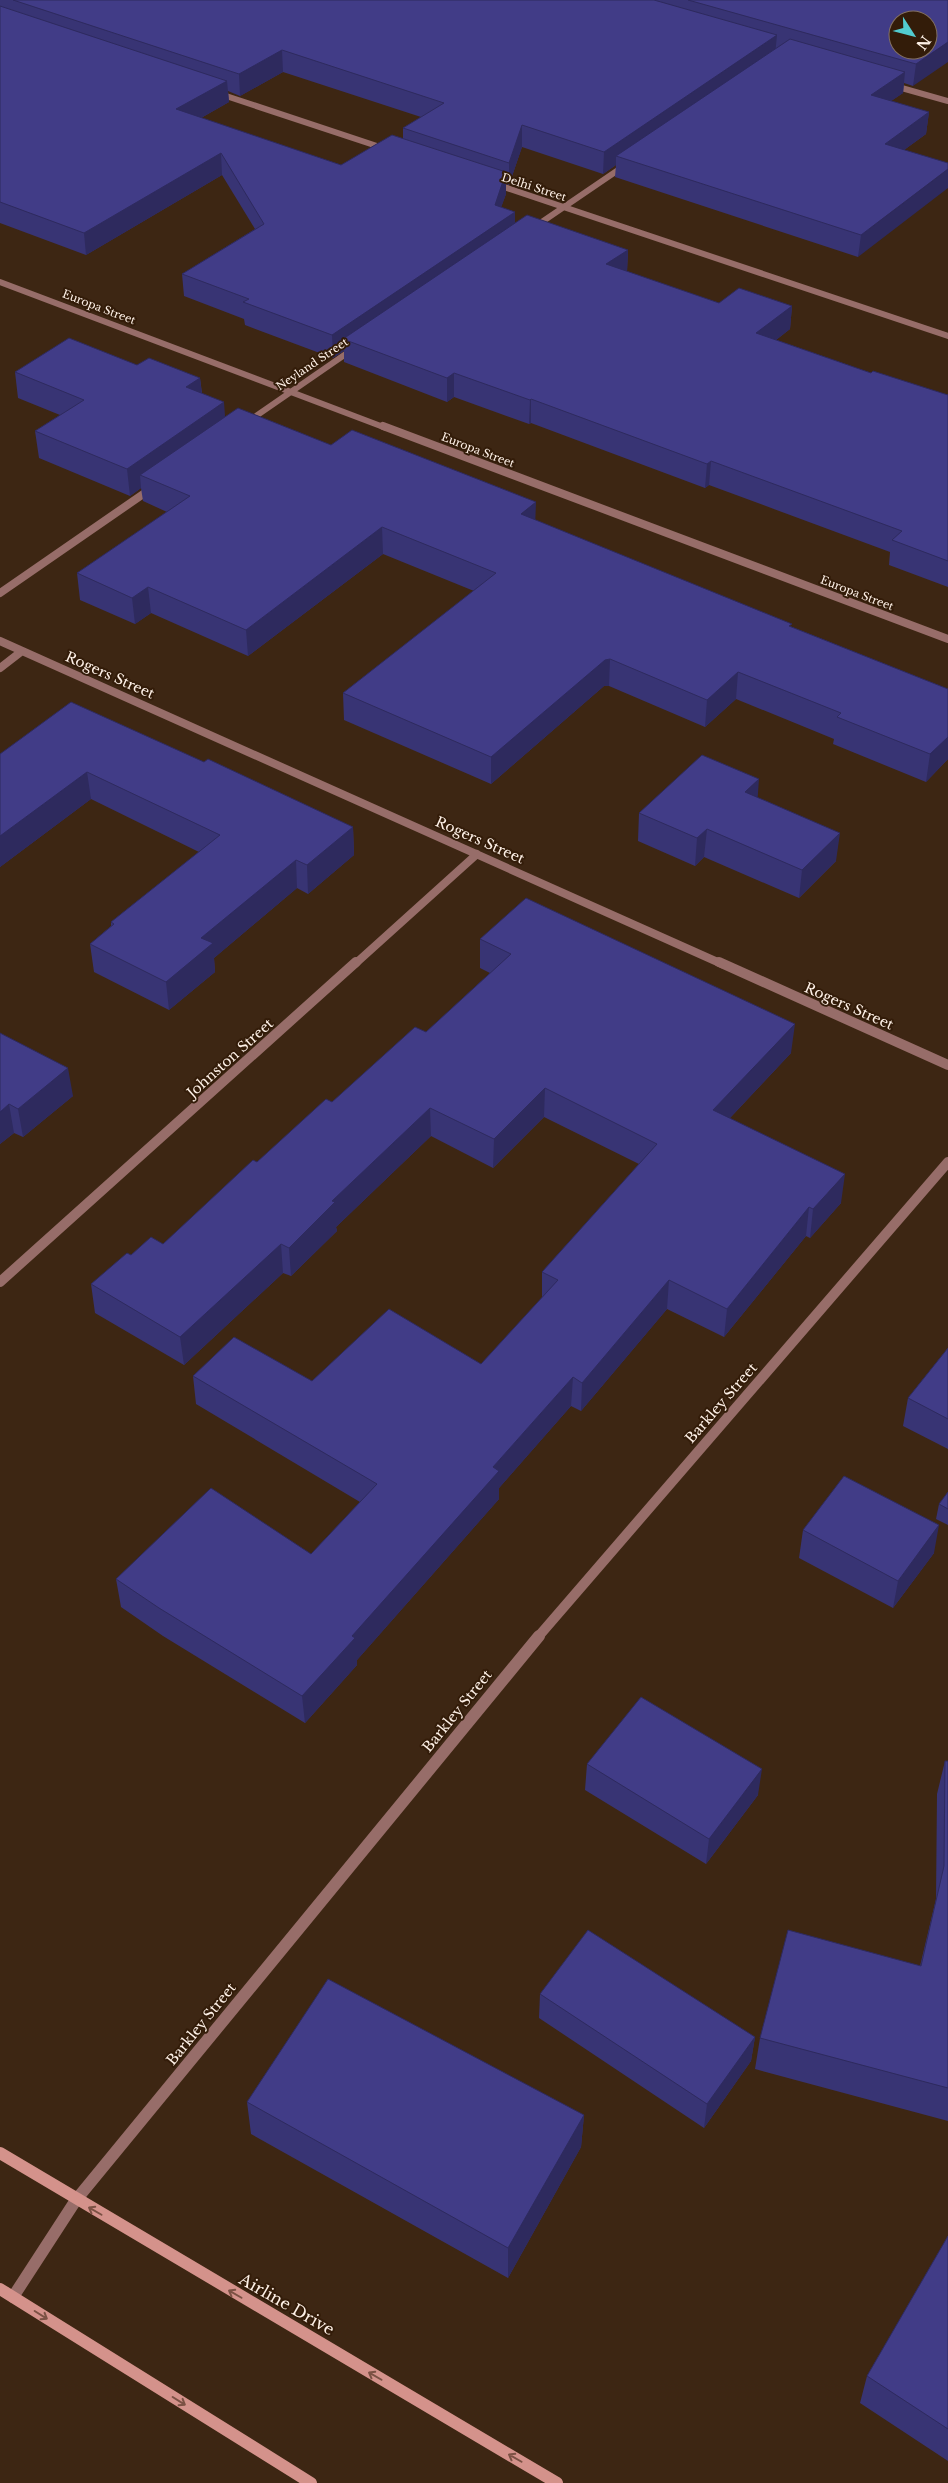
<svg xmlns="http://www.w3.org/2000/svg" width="948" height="2483" font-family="'Libre Baskerville',serif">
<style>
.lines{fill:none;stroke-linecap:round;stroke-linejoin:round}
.minor-far3{stroke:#976d69;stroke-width:6}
.minor-far2{stroke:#976d69;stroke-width:8}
.minor-far1{stroke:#976d69;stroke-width:10}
.minor{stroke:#976d69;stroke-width:12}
.secondary{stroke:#d4928b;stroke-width:12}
.wall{fill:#383474;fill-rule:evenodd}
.shaded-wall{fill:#2e2a5e}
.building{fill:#413c87;stroke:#2e2a5e;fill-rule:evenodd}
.oneway{stroke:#7b5144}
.labels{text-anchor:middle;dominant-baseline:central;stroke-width:4;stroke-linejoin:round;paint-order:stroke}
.far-street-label{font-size:11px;fill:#fef1e7;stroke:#331c09}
.street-label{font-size:14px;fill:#fef1e7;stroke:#331c09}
.near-street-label{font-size:16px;fill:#fef1e7;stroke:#331c09}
</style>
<rect width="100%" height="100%" fill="#3d2613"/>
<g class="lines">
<path class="minor-far3" d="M 891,85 L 948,101
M 217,93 L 386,149
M 495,184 L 948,336
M 533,228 L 627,164
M 0,282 L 386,428
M 246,423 L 353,349"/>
<path class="minor-far2" d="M 383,426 L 948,639
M 0,593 L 152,488
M 0,641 L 722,964
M 0,668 L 22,651
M 355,964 L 477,854"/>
<path class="minor-far1" d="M 719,962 L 948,1065
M 0,1282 L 356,962
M 538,1637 L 948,1162"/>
<path class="minor" d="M 13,2297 L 76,2200 L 539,1636"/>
<path class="secondary" d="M 0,2153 L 557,2483
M 0,2289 L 311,2483"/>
</g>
<path class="wall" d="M 0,0 L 948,0 L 913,86 L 904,83 L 903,93 L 891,101 L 929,112 L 926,134 L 904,150 L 858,257 L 615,177 L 616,165 L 603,174 L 522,147 L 509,185 L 506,184 L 506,194 L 501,207 L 515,212 L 515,223 L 628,250 L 627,272 L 719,303 L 792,306 L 790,329 L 776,340 L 871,373 L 948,395 L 948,587 L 889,565 L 890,552 L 709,485 L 705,488 L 531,423 L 529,424 L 454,397 L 447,402 L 344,362 L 344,351 L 333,358 L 245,325 L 244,319 L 184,296 L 182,274 L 255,229 L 222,175 L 86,255 L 0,223 ZM 283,72 L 421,117 L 403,128 L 403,138 L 341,165 L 201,118 L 229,102 L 228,91 L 240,96 Z
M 137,365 L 200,378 L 202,393 L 225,417 L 331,445 L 535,520 L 792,627 L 948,689 L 948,759 L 926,782 L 833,744 L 834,739 L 736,699 L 705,727 L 609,686 L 604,686 L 491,784 L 344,720 L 343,693 L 474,591 L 383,554 L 248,656 L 151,613 L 135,624 L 80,600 L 77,573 L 167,512 L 143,501 L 141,488 L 130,496 L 39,458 L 35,431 L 60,415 L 18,398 L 15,372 Z
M 0,754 L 204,762 L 353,827 L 354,855 L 308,894 L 297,888 L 214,958 L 215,972 L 169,1010 L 94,972 L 90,944 L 111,926 L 111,922 L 199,852 L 91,799 L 0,867 Z
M 757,797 L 836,861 L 799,898 L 704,857 L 695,866 L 638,841 L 639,813 Z
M 480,939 L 791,1053 L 730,1118 L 841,1203 L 810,1238 L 806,1236 L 724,1337 L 667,1309 L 581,1411 L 571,1406 L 499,1488 L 499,1499 L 357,1660 L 357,1665 L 305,1723 L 163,1636 L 121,1607 L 116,1579 L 311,1554 L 360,1502 L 196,1404 L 193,1376 L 312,1381 L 481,1364 L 542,1298 L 542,1272 L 639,1164 L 544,1117 L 493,1168 L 431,1136 L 336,1227 L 337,1231 L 291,1276 L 283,1273 L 184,1365 L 95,1313 L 91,1284 L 131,1255 L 163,1244 L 257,1162 L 332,1102 L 426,1032 L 490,973 L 480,968 Z
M 0,1033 L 73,1096 L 23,1137 L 14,1133 L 0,1144 Z
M 948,1348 L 948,1449 L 903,1426 L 908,1398 Z
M 948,1492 L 948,1525 L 936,1519 L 939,1504 Z
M 803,1530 L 934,1553 L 893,1608 L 799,1558 Z
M 945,1761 L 948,1761 L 948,2121 L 755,2069 L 760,2038 L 920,1966 L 936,1899 L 937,1794 Z
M 587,1764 L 758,1795 L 706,1864 L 585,1790 Z
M 540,1994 L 755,2037 L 751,2061 L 704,2128 L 539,2018 Z
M 247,2102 L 584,2115 L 581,2147 L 508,2278 L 251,2134 Z
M 948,2236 L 948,2461 L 860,2403 L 867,2376 Z"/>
<path class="shaded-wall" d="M 777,35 L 775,56 L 616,156 L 616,165 L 603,174 L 604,152 Z
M 948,42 L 948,62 L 913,86 L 916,64 Z
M 282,50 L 283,72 L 240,96 L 239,74 Z
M 905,72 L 903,93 L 869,116 L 871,95 Z
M 227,81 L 229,102 L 178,131 L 176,109 Z
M 929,112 L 926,134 L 882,166 L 885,144 Z
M 522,125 L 522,147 L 509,185 L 509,163 Z
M 221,153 L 222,175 L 86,255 L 84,233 Z
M 948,169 L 948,188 L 858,257 L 861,235 Z
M 506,172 L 506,194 L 495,225 L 515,212 L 515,234 L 343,339 L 344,351 L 333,358 L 332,335 L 495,205 Z
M 628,250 L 627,273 L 606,264 Z
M 792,306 L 790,329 L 754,357 L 756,333 Z
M 454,373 L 454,397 L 447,402 L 447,378 Z
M 200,378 L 203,405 L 186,387 Z
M 531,399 L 531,423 L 529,424 L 530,400 Z
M 224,402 L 226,429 L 140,475 L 141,488 L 130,496 L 127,469 Z
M 711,461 L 709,485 L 705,488 L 707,464 Z
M 536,502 L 535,529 L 521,514 Z
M 382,527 L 383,554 L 248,656 L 246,630 Z
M 148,587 L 151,613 L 135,624 L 132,598 Z
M 610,659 L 609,686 L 604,686 L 491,784 L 491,757 L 605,660 Z
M 738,672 L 736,699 L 705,727 L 707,700 Z
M 948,737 L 948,759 L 926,782 L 930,754 Z
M 87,772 L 91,799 L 0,867 L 0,836 Z
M 759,779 L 757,807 L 745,792 Z
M 353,827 L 354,855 L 308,894 L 307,865 Z
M 707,829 L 704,857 L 695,866 L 697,838 Z
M 840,833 L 836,861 L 799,898 L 802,870 Z
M 296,860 L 297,888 L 214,958 L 215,972 L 169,1010 L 166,982 L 201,938 Z
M 795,1024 L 791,1053 L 710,1139 L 713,1110 Z
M 68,1068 L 73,1096 L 23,1137 L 18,1109 Z
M 545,1088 L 544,1117 L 493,1168 L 494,1139 Z
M 9,1104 L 14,1133 L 0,1144 L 0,1112 Z
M 430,1108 L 431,1136 L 336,1227 L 337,1231 L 291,1276 L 289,1248 L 332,1201 Z
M 845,1174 L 841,1203 L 810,1238 L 813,1209 Z
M 809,1207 L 806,1236 L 724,1337 L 727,1309 Z
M 281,1244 L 283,1273 L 184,1365 L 180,1337 Z
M 669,1280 L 667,1309 L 581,1411 L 582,1383 Z
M 573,1377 L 571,1406 L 499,1488 L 499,1499 L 357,1660 L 357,1665 L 305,1723 L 302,1696 L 493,1467 Z
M 939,1525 L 934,1553 L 893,1608 L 898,1581 Z
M 762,1769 L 758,1795 L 706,1864 L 709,1839 Z
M 755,2037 L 751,2061 L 704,2128 L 707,2104 Z
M 584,2115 L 581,2147 L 508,2278 L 508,2248 Z"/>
<path class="building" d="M 13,0 L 654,0 L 777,35 L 604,152 L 522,125 L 509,163 L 403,128 L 444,103 L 282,50 L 239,74 Z
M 688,0 L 948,0 L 948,42 L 916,64 ZM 898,20 L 928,20 L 928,50 L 898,50 Z
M 0,6 L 227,81 L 176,109 L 341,165 L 392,135 L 506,172 L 495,205 L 515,212 L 332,335 L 243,302 L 249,299 L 182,274 L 264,224 L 221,153 L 84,233 L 0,202 Z
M 790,39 L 905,72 L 871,95 L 929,112 L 885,144 L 948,163 L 948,169 L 861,235 L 616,156 Z
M 527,215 L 628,250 L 606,264 L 719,303 L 739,288 L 792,306 L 756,333 L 871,373 L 873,371 L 948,395 L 948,561 L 892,540 L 902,531 L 711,461 L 707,464 L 531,399 L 530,400 L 454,373 L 447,378 L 343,339 Z
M 69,338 L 137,365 L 149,358 L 200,378 L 186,387 L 224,402 L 127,469 L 35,431 L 84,400 L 15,372 Z
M 238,408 L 331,445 L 352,430 L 536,502 L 521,514 L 792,624 L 789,626 L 948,689 L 948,737 L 930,754 L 837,717 L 841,713 L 738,672 L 707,700 L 610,659 L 605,660 L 491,757 L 343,693 L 496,573 L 382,527 L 246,630 L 148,587 L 132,598 L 77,573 L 190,496 L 140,475 Z
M 71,702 L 204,762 L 208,759 L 353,827 L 307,865 L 296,860 L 201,938 L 213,943 L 166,982 L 90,944 L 114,924 L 111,922 L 220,835 L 87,772 L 0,836 L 0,754 Z
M 702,755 L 759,779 L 745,792 L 840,833 L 802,870 L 707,829 L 697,838 L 639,813 Z
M 526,898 L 795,1024 L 713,1110 L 845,1174 L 813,1209 L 809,1207 L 727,1309 L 669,1280 L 582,1383 L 573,1377 L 493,1467 L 499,1471 L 352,1636 L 355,1638 L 302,1696 L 159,1608 L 116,1579 L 211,1488 L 311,1554 L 377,1484 L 193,1376 L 234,1337 L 312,1381 L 389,1309 L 481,1364 L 558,1280 L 542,1272 L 657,1144 L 545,1088 L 494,1139 L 430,1108 L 332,1201 L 335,1202 L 289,1248 L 281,1244 L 180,1337 L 91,1284 L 127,1253 L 131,1255 L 151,1237 L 163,1244 L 253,1160 L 257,1162 L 326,1099 L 332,1102 L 415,1027 L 426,1032 L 511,954 L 480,939 Z
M 0,1033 L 68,1068 L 18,1109 L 9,1104 L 0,1112 Z
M 948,1348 L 948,1419 L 908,1398 Z
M 844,1476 L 939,1525 L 898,1581 L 803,1530 Z
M 948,1492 L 948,1509 L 939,1504 Z
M 641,1697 L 762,1769 L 709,1839 L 587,1764 Z
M 945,1761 L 948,1761 L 948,2088 L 760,2038 L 788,1930 L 921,1966 L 944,1866 Z
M 588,1930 L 755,2037 L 707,2104 L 540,1994 Z
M 328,1979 L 584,2115 L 508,2248 L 247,2102 Z
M 948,2236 L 948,2429 L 867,2376 Z"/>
<defs><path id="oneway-shaft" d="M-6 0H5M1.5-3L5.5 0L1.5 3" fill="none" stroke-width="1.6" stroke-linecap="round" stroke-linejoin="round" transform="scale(1.25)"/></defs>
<g class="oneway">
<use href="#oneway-shaft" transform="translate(95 2211) rotate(-150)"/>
<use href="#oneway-shaft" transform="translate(235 2294) rotate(-150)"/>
<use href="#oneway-shaft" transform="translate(41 2315) rotate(32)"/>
<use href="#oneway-shaft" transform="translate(375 2376) rotate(-150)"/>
<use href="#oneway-shaft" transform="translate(179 2401) rotate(32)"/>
<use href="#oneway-shaft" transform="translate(515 2458) rotate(-150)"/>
</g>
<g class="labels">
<g class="far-street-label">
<text transform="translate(534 187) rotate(18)">Delhi Street</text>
<text transform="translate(99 307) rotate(21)">Europa Street</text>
<text transform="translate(312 364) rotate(-34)">Neyland Street</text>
<text transform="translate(478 450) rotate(21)">Europa Street</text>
<text transform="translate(857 593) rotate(21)">Europa Street</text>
</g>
<g class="street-label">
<text transform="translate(110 675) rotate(24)">Rogers Street</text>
<text transform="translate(480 840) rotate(24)">Rogers Street</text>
<text transform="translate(849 1006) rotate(24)">Rogers Street</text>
<text transform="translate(230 1058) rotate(-42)">Johnston Street</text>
<text transform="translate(721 1403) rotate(-49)">Barkley Street</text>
<text transform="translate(457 1711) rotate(-51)">Barkley Street</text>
<text transform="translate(201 2024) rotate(-51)">Barkley Street</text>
</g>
<g class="near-street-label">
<text transform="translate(287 2304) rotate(30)">Airline Drive</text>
</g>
</g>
<g transform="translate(913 35) rotate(126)"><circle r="24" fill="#331c09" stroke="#847162"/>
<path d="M0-4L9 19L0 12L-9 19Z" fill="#52ccd0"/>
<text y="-8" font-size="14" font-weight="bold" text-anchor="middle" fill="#fef1e7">N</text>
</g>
</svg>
